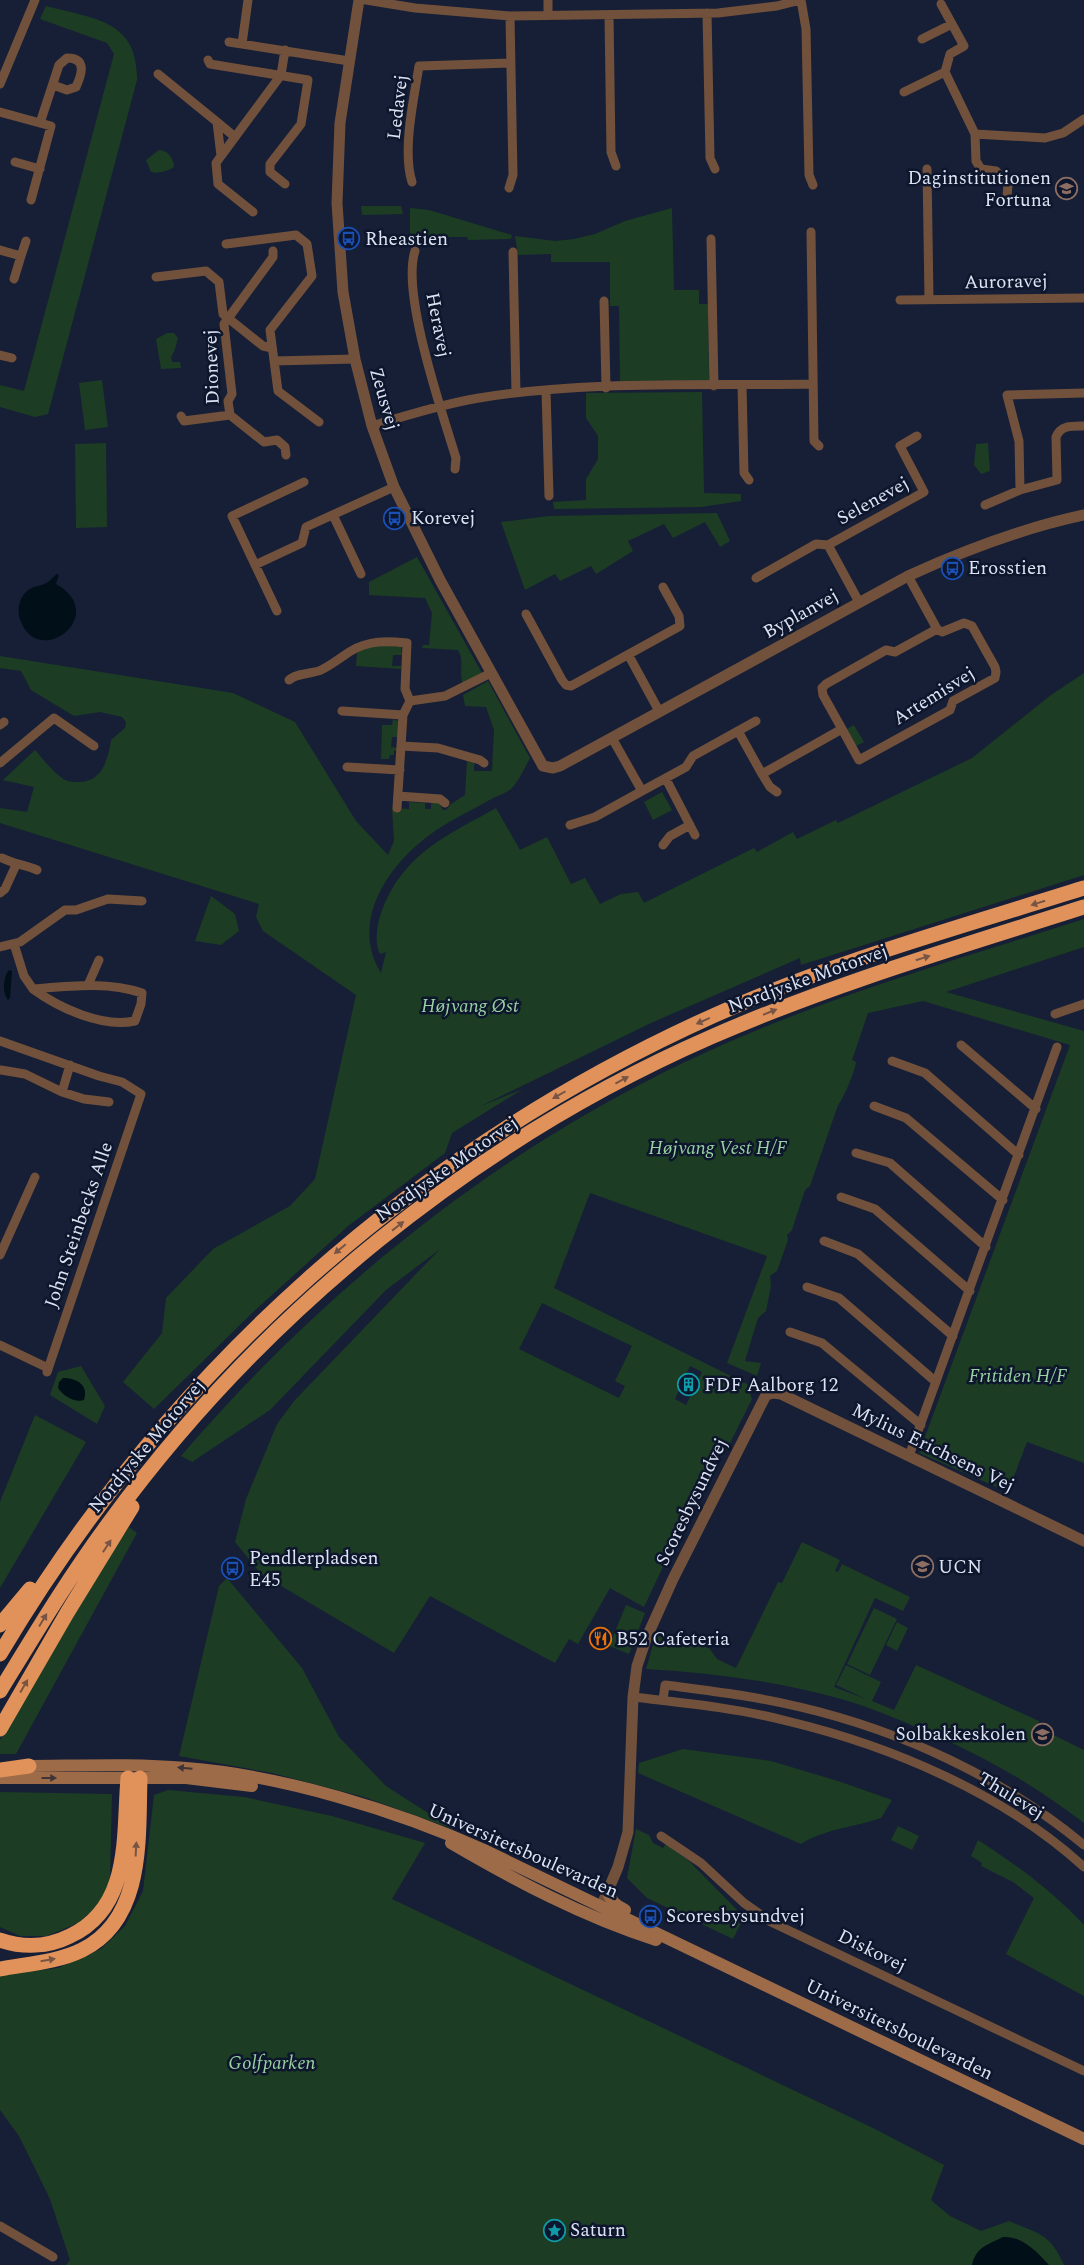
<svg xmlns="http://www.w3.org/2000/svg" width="1084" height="2265" font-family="Spectral,serif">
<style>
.green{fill:#1c3d23;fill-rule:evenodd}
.water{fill:#000f18}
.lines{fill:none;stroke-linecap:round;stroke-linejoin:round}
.minor{stroke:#71513b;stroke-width:9}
.tertiary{stroke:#71513b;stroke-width:11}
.secondary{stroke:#9e6b48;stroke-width:12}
.motorway{stroke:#e1925a;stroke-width:15}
.oneway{fill:#775443}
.oneway2{fill:#403436}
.labels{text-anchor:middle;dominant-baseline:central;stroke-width:5;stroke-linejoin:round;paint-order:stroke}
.street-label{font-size:19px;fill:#dce3f2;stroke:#0d162c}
.poi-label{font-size:19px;fill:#dce3f2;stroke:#0d162c;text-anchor:start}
.park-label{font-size:19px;font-style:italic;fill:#98d2a1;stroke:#0d162c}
</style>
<rect width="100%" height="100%" fill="#161f36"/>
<path class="green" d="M 46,6 C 93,19 138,19 137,80 L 48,414 L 35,417 L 0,407 L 0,385 L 24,391 L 114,54 L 107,43 L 40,19 Z
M 159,150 C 168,151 172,156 174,165 L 173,168 C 166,171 159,174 151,172 L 146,160 Z
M 361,206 L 401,206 L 403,214 L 362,215 Z
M 410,208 L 429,210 L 512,235 L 511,239 L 468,240 L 467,237 L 410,237 Z
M 672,208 L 674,290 L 699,290 L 699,304 L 708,304 L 709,380 L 620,381 L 619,306 L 610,306 L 610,262 L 551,262 L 551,254 L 518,255 L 515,236 L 555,241 L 574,239 L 595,234 L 625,221 Z
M 167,333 L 174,333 L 178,338 L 174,352 L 171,357 L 172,362 L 180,362 L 181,368 L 161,369 L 156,339 Z
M 102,380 L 108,427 L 85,430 L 79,383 Z
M 702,392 L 704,493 L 741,494 L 741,501 L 701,507 L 554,509 L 553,502 L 586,500 L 586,479 L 598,459 L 598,436 L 586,418 L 586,393 Z
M 106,443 L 107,527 L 76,528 L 75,444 Z
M 988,443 L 990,471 L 981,474 L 974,465 L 976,444 Z
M 717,513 L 730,541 L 720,547 L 705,522 L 673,538 L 664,524 L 628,541 L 633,551 L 596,574 L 591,566 L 560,581 L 555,574 L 525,590 L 501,522 L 549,516 Z
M 417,557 L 482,673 L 463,684 C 458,673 465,660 458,650 L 422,648 L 423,645 L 429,645 L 432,613 L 425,598 L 369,595 L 369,582 Z
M 383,645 L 401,647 L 402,655 L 393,655 L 392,666 L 401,666 L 401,669 L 356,666 L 357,652 L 368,647 Z
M 0,656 L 233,693 L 295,722 L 356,821 L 388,855 L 394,841 L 392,808 L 409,809 L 409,802 L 425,803 L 425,809 L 431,809 L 431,803 L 439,803 L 443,810 L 446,810 L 451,804 L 465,795 L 467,761 L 474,763 L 474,771 L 492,771 L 494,730 L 486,707 L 465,706 L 463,695 L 488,681 L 530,758 C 525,767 519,781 512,788 C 508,792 500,795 495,797 C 476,808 454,818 435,831 C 391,861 348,920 381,973 L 386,952 L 380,954 C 374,943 377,925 381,913 C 402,854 446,836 496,808 L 520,850 L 547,837 L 571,884 L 585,878 L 600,904 L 621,894 L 638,892 L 644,903 L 754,848 L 757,852 L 793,832 L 797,839 L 836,820 L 838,823 L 972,758 L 1051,695 L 1084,673 L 1084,875 L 801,965 L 800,958 L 651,1023 L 481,1106 L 523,1089 L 452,1133 L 445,1153 L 348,1226 L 250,1315 L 154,1409 L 123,1382 L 162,1333 L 166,1298 L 213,1249 L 290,1206 L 315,1179 L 356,995 L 263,931 L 256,917 L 259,904 L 0,823 L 0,808 L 27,812 L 34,787 L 3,780 L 35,750 C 43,759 52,771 62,778 C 66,781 71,782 76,782 C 101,784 108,761 111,740 L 125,728 L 126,722 L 122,717 L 100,712 L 74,716 L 31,690 L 21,671 L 0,668 Z
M 393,719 L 398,721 L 398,737 L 392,737 L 391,747 L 398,748 L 397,751 L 394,751 L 394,755 L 390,755 L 389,759 L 381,759 L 382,725 L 392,725 Z
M 854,725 L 864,742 L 856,746 L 847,729 Z
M 662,792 L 672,810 L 653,820 L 644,802 Z
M 211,896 L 235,914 L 239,931 L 221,945 L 195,941 Z
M 1084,919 L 1084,947 L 946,992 L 1084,1031 L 1084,1463 L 1027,1442 L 1008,1492 L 919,1453 L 1070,1045 L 923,1001 L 868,1013 L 852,1060 L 856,1062 C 855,1071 844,1098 838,1105 L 810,1186 L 805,1190 L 792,1230 L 787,1235 L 788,1240 L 777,1271 L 770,1276 L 771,1286 L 766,1311 L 758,1318 L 745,1361 L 761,1363 L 757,1376 L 727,1363 L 767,1256 L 590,1193 L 554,1288 L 747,1384 L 752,1399 L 726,1451 L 719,1448 L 644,1607 L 610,1588 L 578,1644 L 569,1639 L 555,1663 L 430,1596 L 394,1653 L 261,1574 L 235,1542 L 246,1499 L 277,1424 L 295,1400 L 440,1249 L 386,1290 L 270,1410 L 192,1462 L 181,1456 C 321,1293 490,1155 685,1062 C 812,1001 949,962 1084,919 ZM 542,1303 L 632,1346 L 615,1381 L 625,1386 L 619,1398 L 519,1349 ZM 690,1366 L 702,1372 L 686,1405 L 675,1399 Z
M 81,1366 L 105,1406 L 97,1424 L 50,1395 L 58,1372 Z
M 35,1415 L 86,1442 L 0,1588 L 0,1502 Z
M 129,1527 L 137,1533 L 16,1754 L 0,1754 L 0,1740 L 111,1553 Z
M 802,1542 L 840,1560 L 835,1571 L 838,1572 L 842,1564 L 910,1597 L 903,1611 L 875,1598 L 834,1687 L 866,1699 L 836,1685 L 846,1665 L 881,1682 L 872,1701 L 894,1710 L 916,1665 L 1039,1721 L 1037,1727 L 1084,1750 L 1084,1823 C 1028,1780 974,1751 909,1724 C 887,1715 864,1705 841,1699 C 777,1681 712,1673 646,1669 L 656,1635 L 686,1647 L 689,1641 L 709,1648 L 717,1659 L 736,1668 L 778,1582 L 782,1583 Z
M 227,1578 L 302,1668 L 339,1737 L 386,1786 L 453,1829 L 364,1797 L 272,1773 L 179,1756 L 219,1586 Z
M 626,1605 L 645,1613 L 629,1654 L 609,1646 Z
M 874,1608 L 897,1619 L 870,1675 L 847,1664 Z
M 897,1622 L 908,1628 L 897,1651 L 886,1645 Z
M 683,1749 L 771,1761 L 841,1782 L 892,1800 L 881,1818 C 855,1827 824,1829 801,1844 L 638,1773 L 639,1763 Z
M 168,1790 L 244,1797 L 332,1816 L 425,1843 L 392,1899 L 873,2128 L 944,2165 L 931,2200 L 950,2216 L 981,2231 L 1009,2221 C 1039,2234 1050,2233 1064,2265 L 66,2265 L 70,2260 L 50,2199 L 19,2136 L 0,2110 L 0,1975 L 58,1968 L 101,1949 L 125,1926 L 143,1891 L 154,1795 Z
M 0,1792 L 112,1794 L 110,1881 L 99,1905 L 78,1923 L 47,1936 L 20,1936 L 0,1927 Z
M 898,1826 L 919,1836 L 912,1850 L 891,1840 Z
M 636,1829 L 649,1835 L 653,1843 L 663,1848 L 666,1844 L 689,1861 L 744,1917 L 733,1939 L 647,1898 L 627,1878 Z
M 978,1840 C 1018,1866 1051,1890 1084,1925 L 1084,1996 L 1006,1954 L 1034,1898 L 1013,1882 L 981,1866 L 982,1863 L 971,1856 Z"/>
<path class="water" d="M 57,574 L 59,575 L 56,584 C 110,614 40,669 21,622 C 17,613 18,601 25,593 C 32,585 41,587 48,582 C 51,580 54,576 57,574 Z
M 9,970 L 12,971 L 10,998 L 8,1000 C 2,993 3,977 9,970 Z
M 63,1378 C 77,1378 89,1385 84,1400 C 75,1403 63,1396 58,1388 L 59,1382 Z
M 1003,2237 C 1022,2236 1036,2251 1049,2265 L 972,2265 C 976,2247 987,2245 1003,2237 Z"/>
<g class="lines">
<path class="minor" d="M 366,0 L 415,8 L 510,16 L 718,13 L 777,6 L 801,0
M 801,0 L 806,29 L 809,175 L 813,185
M 941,4 L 964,46 L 950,54 L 945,72
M 707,13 L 710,158 L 715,169
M 548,15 L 548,0
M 609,15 L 611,152 L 616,166
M 922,39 L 952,24
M 229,42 L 349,61
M 242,44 L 248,0
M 208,60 L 210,64 L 308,80 L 301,124 L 270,164 L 270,172 L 285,184
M 158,74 L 217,122 L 221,156 L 216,163 L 218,184 L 253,212
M 0,84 L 35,0
M 904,92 L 945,72 L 975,134 L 976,161 L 981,169 L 996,171 L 1008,185 L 1007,196
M 0,112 L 51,126 L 31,200
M 217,122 L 235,137
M 40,123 L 59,65 L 67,58 C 87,58 82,74 76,87 L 67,90 L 53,85
M 975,134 L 1045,138 L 1063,133 L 1084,119
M 221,156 L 281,75 L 285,50
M 15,162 L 40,169
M 927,169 L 929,299
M 412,182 C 402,151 414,98 419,66 L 511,63
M 509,188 L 513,175 L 510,16
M 811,232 L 814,441 L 819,446
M 711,239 L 714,386
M 226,244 L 296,235 L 307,244 L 312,276 L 270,330 L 278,391 L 319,422
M 0,250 L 21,256 L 14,279
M 273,251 L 273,257 L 224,324 L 232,394 L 228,401 L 230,415 L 264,442 L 277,440 L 285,447 L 286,455
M 415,251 C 401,293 442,412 456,458 L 455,469
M 513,252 L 516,393
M 21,256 L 26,241
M 156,277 L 206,271 L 219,282 L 223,314 L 263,346 L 272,348
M 900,300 L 1084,298
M 604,301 L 606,388
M 0,355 L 12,358
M 274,361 L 355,359
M 742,385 L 744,473 L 749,480
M 546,390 L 549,496
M 181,416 L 184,421 L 230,415
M 372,426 C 407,415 443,404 479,398 C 588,380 703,386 813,384
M 1020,490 L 1019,441 L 1007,395 L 1084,393
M 985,505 L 1020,490 L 1057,480 L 1056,437 C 1061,425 1072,426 1084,426
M 333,515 L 361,574
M 828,545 L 859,602
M 255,565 L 302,543 L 306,527 L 394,487
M 756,578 L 816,544 L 828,545 L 924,492 L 900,446 L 917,436
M 277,611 L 232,516 L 304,482
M 526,614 L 562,680 L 566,685 L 571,686 L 680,626 L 679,616 L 663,587
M 629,656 L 659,711
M 289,680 C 296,673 312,674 321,670 C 332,665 341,657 351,651 C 369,640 387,641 407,643 L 405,689 L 410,701 L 403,715 L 397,808
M 410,701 L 445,696 L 491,673
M 342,711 L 403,715
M 0,725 L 4,722
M 842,729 L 859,760 L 950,710 L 953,701 L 995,678 L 996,672 L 995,667 L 972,626 L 964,623 L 942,632 L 937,629
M 738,731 L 756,721
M 612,738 L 642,791 L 686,767 L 693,756 L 738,731 L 762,774 L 842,729 L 823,695 L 822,688 L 826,684 L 886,650 L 895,652 L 937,629 L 908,576
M 401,746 L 438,748 L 480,760 L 484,763
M 0,763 L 54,718 L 94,746
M 347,767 L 400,770
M 762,774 L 770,787 L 777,792
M 666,779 L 695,835
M 398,796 L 440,799 L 445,803
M 570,825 L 595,817 L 642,791
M 663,845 L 670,836 L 690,825
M 2,858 C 14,864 25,865 37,870
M 0,893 L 5,889 L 16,865
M 14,944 L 24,976 L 33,989 C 69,986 108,981 142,993 L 141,1004 L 135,1021 C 102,1028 59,1008 33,989
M 0,947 L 20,942 L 65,910 L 76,910 L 108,899 L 142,901
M 88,985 L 99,960
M 1055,1014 L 1084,1004
M 0,1041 L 99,1076 L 122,1082 L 141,1094 L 47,1372
M 961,1045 L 1036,1109
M 892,1061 L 925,1073 L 1019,1155
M 1,1070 L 25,1074 L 62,1092 L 84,1099 L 109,1102
M 62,1092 L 70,1065
M 874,1106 L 906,1118 L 1003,1200
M 856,1153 L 890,1163 L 986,1247
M 841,1197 L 875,1209 L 970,1291
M 824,1241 L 858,1254 L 953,1336
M 0,1255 L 35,1177
M 807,1287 L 839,1298 L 936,1382
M 790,1332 L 822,1343 L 921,1425
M 0,1345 L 48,1368
M 909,1456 L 1057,1047
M 633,1697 C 685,1703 737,1708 787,1721 C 892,1746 1004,1794 1084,1867
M 663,1700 L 665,1685 C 711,1691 755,1696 800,1707 C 902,1731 1003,1778 1084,1845
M 661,1836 L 701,1863 L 744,1903 L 771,1922 L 1084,2071
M 0,2226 L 53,2257"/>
<path class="tertiary" d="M 359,0 L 340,123 L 337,203 L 343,292 L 355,359 L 372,426 L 394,487 L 440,580 L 543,766 L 553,768 L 560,766 L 908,576 C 965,550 1023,528 1084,515
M 604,1900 L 618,1867 L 628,1832 L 633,1697 L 637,1666 L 646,1639 L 673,1579 L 766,1395 L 773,1393 L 781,1394 L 1084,1541"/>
<path class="secondary" d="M 20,1766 C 75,1766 131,1763 186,1768 C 281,1775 398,1811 484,1850 L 1084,2139
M 0,1778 L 186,1778 L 252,1786
M 451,1843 C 516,1881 584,1917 656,1940
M 608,1892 C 611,1902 616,1905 625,1910"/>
<path class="motorway" d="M 0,1625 L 30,1589
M 0,1654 C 167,1372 416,1149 715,1015 C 833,962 960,927 1084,888
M 0,1691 C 35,1634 69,1577 109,1523 C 261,1314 475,1140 711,1037 C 832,984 959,947 1084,907
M 0,1729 L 67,1613 L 132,1507
M 0,1770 L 29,1766
M 0,1940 C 23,1948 48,1947 70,1936 C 132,1907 123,1835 128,1778
M 0,1969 C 27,1964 58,1962 82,1950 C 145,1919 138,1837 140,1778"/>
</g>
<defs><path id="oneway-solid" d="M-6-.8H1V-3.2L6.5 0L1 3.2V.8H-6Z" transform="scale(1.25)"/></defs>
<g class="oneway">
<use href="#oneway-solid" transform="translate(1038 903) rotate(162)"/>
<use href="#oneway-solid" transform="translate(923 958) rotate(-18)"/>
<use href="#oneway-solid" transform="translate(770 1012) rotate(-22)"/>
<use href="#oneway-solid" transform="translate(703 1021) rotate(156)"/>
<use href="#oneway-solid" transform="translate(622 1080) rotate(-28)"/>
<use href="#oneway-solid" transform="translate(559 1095) rotate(150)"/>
<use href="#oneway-solid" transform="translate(398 1226) rotate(-38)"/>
<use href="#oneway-solid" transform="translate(340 1249) rotate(140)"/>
<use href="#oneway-solid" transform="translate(107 1546) rotate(-57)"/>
<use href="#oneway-solid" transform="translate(43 1620) rotate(-59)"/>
<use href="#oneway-solid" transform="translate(24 1686) rotate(-60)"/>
<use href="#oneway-solid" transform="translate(136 1849) rotate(-87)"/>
<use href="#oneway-solid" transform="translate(48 1960) rotate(-10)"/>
</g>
<g class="oneway2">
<use href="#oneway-solid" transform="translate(185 1768) rotate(-175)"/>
<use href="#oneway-solid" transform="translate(49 1778)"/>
</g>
<defs>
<symbol id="school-ring" viewBox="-11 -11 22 22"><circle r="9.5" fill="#0d162c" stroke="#8d6e63" stroke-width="1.5"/><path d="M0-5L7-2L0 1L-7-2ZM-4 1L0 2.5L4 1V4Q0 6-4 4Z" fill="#8d6e63"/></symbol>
<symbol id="bus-ring" viewBox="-11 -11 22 22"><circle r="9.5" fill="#0d162c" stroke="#1a4fb4" stroke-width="1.5"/><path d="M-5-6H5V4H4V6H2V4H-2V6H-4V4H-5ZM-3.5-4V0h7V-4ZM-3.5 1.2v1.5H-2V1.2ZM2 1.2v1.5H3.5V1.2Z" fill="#1a4fb4"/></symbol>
<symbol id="building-ring" viewBox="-11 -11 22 22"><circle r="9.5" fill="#0d162c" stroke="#0f9aa8" stroke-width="1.5"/><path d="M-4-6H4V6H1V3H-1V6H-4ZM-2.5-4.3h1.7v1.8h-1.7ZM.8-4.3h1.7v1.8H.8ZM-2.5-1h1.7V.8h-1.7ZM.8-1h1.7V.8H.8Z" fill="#0f9aa8"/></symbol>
<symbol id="university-ring" viewBox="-11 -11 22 22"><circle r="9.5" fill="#0d162c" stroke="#8d6e63" stroke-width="1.5"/><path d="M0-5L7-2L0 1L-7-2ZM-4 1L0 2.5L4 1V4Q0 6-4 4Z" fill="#8d6e63"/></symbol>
<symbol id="restaurant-ring" viewBox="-11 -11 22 22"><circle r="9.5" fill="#0d162c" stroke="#e8710a" stroke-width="1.5"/><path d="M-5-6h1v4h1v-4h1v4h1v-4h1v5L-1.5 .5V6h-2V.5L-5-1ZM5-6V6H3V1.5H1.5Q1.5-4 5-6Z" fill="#e8710a"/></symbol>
<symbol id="sight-ring" viewBox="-11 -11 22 22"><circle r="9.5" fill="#0d162c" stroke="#0f9aa8" stroke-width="1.5"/><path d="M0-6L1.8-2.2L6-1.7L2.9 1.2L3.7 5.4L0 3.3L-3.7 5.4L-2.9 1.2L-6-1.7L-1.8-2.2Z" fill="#0f9aa8"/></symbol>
</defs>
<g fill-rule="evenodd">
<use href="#school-ring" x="1054" y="176" width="25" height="25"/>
<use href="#bus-ring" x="336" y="226" width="25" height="25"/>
<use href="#bus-ring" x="382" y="506" width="25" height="25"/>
<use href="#bus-ring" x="940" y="556" width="25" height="25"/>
<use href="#building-ring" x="676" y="1372" width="25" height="25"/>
<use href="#university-ring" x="910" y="1554" width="25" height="25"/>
<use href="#bus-ring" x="220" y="1556" width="25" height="25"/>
<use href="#restaurant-ring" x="588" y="1626" width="25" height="25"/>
<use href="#school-ring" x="1030" y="1722" width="25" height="25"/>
<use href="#bus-ring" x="638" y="1904" width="25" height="25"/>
<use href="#sight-ring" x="542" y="2218" width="25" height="25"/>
</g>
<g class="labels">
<g class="street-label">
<text transform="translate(398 107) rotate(-83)">Ledavej</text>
<text transform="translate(1006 282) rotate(-1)">Auroravej</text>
<text transform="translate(438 325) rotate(79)">Heravej</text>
<text transform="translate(212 367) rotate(-92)">Dionevej</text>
<text transform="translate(384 399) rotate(74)">Zeusvej</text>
<text transform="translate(873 501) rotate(-29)">Selenevej</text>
<text transform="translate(801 614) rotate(-29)">Byplanvej</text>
<text transform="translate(934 696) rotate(-32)">Artemisvej</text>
<text transform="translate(808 979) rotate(-20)">Nordjyske Motorvej</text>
<text transform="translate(447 1169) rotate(-35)">Nordjyske Motorvej</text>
<text transform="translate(79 1225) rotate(-71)">John Steinbecks Alle</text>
<text transform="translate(147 1446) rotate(-50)">Nordjyske Motorvej</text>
<text transform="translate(933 1448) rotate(26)">Mylius Erichsens Vej</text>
<text transform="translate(692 1502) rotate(-64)">Scoresbysundvej</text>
<text transform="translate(1011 1796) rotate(31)">Thulevej</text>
<text transform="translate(523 1851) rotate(24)">Universitetsboulevarden</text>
<text transform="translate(872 1951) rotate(26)">Diskovej</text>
<text transform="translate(899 2030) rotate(26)">Universitetsboulevarden</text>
</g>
<g class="poi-label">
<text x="1051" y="178" text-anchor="end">Daginstitutionen<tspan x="1051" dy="22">Fortuna</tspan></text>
<text x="365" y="239">Rheastien</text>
<text x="411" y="518">Korevej</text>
<text x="968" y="568">Erosstien</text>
<text x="704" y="1385">FDF Aalborg 12</text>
<text x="249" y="1558">Pendlerpladsen<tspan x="249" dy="22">E45</tspan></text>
<text x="938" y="1567">UCN</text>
<text x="616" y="1639">B52 Cafeteria</text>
<text x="1026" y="1734" text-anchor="end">Solbakkeskolen</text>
<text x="666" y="1916">Scoresbysundvej</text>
<text x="570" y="2230">Saturn</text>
</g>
<g class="park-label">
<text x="470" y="1006">Højvang Øst</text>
<text x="718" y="1148">Højvang Vest H/F</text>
<text x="1018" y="1376">Fritiden H/F</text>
<text x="272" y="2063">Golfparken</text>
</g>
</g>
</svg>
